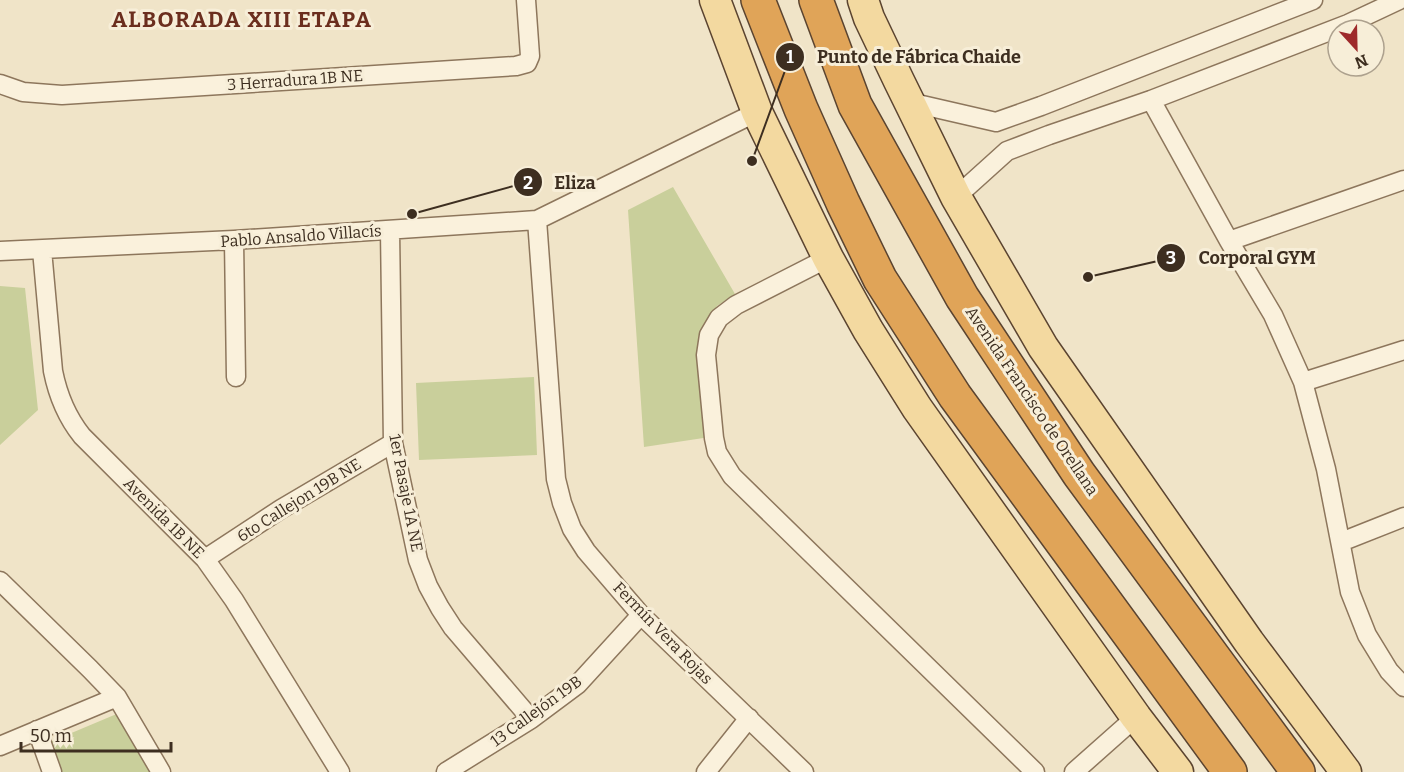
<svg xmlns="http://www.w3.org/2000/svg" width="1404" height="772" font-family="Bitter,serif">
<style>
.green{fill:#c9cf9b}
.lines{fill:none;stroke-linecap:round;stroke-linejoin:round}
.street-casing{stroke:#8d765c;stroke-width:21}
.primary-casing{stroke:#5b4430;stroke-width:33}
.highway-casing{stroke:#5b4430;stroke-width:36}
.street{stroke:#faf1dc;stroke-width:18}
.primary{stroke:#f3d9a0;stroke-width:30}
.highway{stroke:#e0a458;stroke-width:33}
.labels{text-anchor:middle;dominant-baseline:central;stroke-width:6;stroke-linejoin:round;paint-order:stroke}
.street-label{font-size:16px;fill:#3d2e20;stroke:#f7eed8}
.district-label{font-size:22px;font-weight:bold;letter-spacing:1.5px;fill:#6b2e1e;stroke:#f7eed8}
.leader{fill:none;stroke:#3d2e20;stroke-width:2}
.callout-dot{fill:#3d2e20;stroke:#f7eed8;stroke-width:2}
.mark-label{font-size:18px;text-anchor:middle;font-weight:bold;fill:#fff}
.callout-label{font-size:18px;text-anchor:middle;font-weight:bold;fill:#3d2e20;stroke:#f7eed8;stroke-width:6;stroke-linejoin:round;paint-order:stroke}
</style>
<rect width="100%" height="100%" fill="#f0e4c8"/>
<path class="green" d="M 673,187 L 735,294 L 717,306 L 709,320 L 710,437 L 644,447 L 628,210 Z
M 0,286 L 25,288 L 38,410 L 0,445 Z
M 534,377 L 537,455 L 419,460 L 416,383 Z
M 119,713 L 153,772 L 60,772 L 50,742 Z"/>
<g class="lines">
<defs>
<path id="street" d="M 0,84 L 23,92 L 62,95 L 516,66 L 527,63 L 530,56 L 526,0
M 1151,100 L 1229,241 L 1273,315 L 1303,382 L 1326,469 L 1350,592 L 1367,635 L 1389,671 L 1404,687
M 909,102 L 996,122 L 1041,106 L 1313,0
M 956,197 L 1007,151 L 1049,135 L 1151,100 L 1348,24 L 1399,0
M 537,220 L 556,479 L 562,503 L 572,529 L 586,551 L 641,615 L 804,772
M 390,230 L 393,443 L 418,560 L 428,586 L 440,608 L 453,628 L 531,719
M 234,240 L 236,377
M 1229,241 L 1404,180
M 42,250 L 53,371 C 58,396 66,416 82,436 L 205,559 L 234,600 L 340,772
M 0,251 L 234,240 L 537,220 L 757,112
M 828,258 L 736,305 L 719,318 L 709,335 L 706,355 L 714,438 L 717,452 L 732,476 L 1035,772
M 1303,382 L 1404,350
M 1341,542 L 1404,517
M 205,559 L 281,509 L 393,443
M 0,581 L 90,669 L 117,697 L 161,772
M 37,730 L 52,772
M 0,746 L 117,697
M 446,772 L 531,719 L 578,684 L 641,615
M 706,772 L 749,718
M 1074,772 L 1136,717"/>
<path id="primary" d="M 715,0 L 757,112 L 828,258 L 868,330 L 917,408 L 1136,717 L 1178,772
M 863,0 L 869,18 L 899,81 L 956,197 L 1043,347 L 1249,642 L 1346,772"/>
<path id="highway" d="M 758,0 L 801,109 L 843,203 L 880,279 L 955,396 L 1230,772
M 816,0 L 855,105 L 962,297 L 1079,474 L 1298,772"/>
</defs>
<use href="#street" class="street-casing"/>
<use href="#primary" class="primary-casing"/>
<use href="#highway" class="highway-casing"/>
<use href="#street" class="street"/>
<use href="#primary" class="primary"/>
<use href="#highway" class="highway"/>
</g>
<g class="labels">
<g class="street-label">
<text transform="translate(295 80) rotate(-4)">3 Herradura 1B NE</text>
<text transform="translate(301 236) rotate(-4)">Pablo Ansaldo Villacís</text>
<text transform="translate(1032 401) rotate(56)">Avenida Francisco de Orellana</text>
<text transform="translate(406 493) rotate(79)">1er Pasaje 1A NE</text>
<text transform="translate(299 500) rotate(-32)">6to Callejon 19B NE</text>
<text transform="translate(164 518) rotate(45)">Avenida 1B NE</text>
<text transform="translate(663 633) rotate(46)">Fermín Vera Rojas</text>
<text transform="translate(536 711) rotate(-36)">13 Callejón 19B</text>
</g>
<g class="district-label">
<text x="242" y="19">ALBORADA XIII ETAPA</text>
</g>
</g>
<path class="leader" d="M752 161L790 57M412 214L528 182M1088 277L1171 258"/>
<g class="callout-dot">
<circle cx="752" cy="161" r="6"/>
<circle cx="412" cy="214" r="6"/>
<circle cx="1088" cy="277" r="6"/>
<circle cx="790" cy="57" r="15"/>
<circle cx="528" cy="182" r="15"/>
<circle cx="1171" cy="258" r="15"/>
</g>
<g class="mark-label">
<text x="790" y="63">1</text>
<text x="528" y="189">2</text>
<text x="1171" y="264">3</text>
</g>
<g class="callout-label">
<text x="919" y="63">Punto de Fábrica Chaide</text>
<text x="575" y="189">Eliza</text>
<text x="1257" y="264">Corporal GYM</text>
</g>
<g transform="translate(1356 48) rotate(158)"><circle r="28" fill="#f7eed8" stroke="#ada18e" stroke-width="1.5"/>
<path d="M0-4.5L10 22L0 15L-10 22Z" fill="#9e2a2b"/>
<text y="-9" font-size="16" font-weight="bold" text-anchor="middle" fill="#3d2e20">N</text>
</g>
<path d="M21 742v9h150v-9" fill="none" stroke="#3d2e20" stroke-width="3"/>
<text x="30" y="742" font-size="18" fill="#3d2e20" stroke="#f7eed8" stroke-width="4.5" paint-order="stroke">50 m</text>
</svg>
